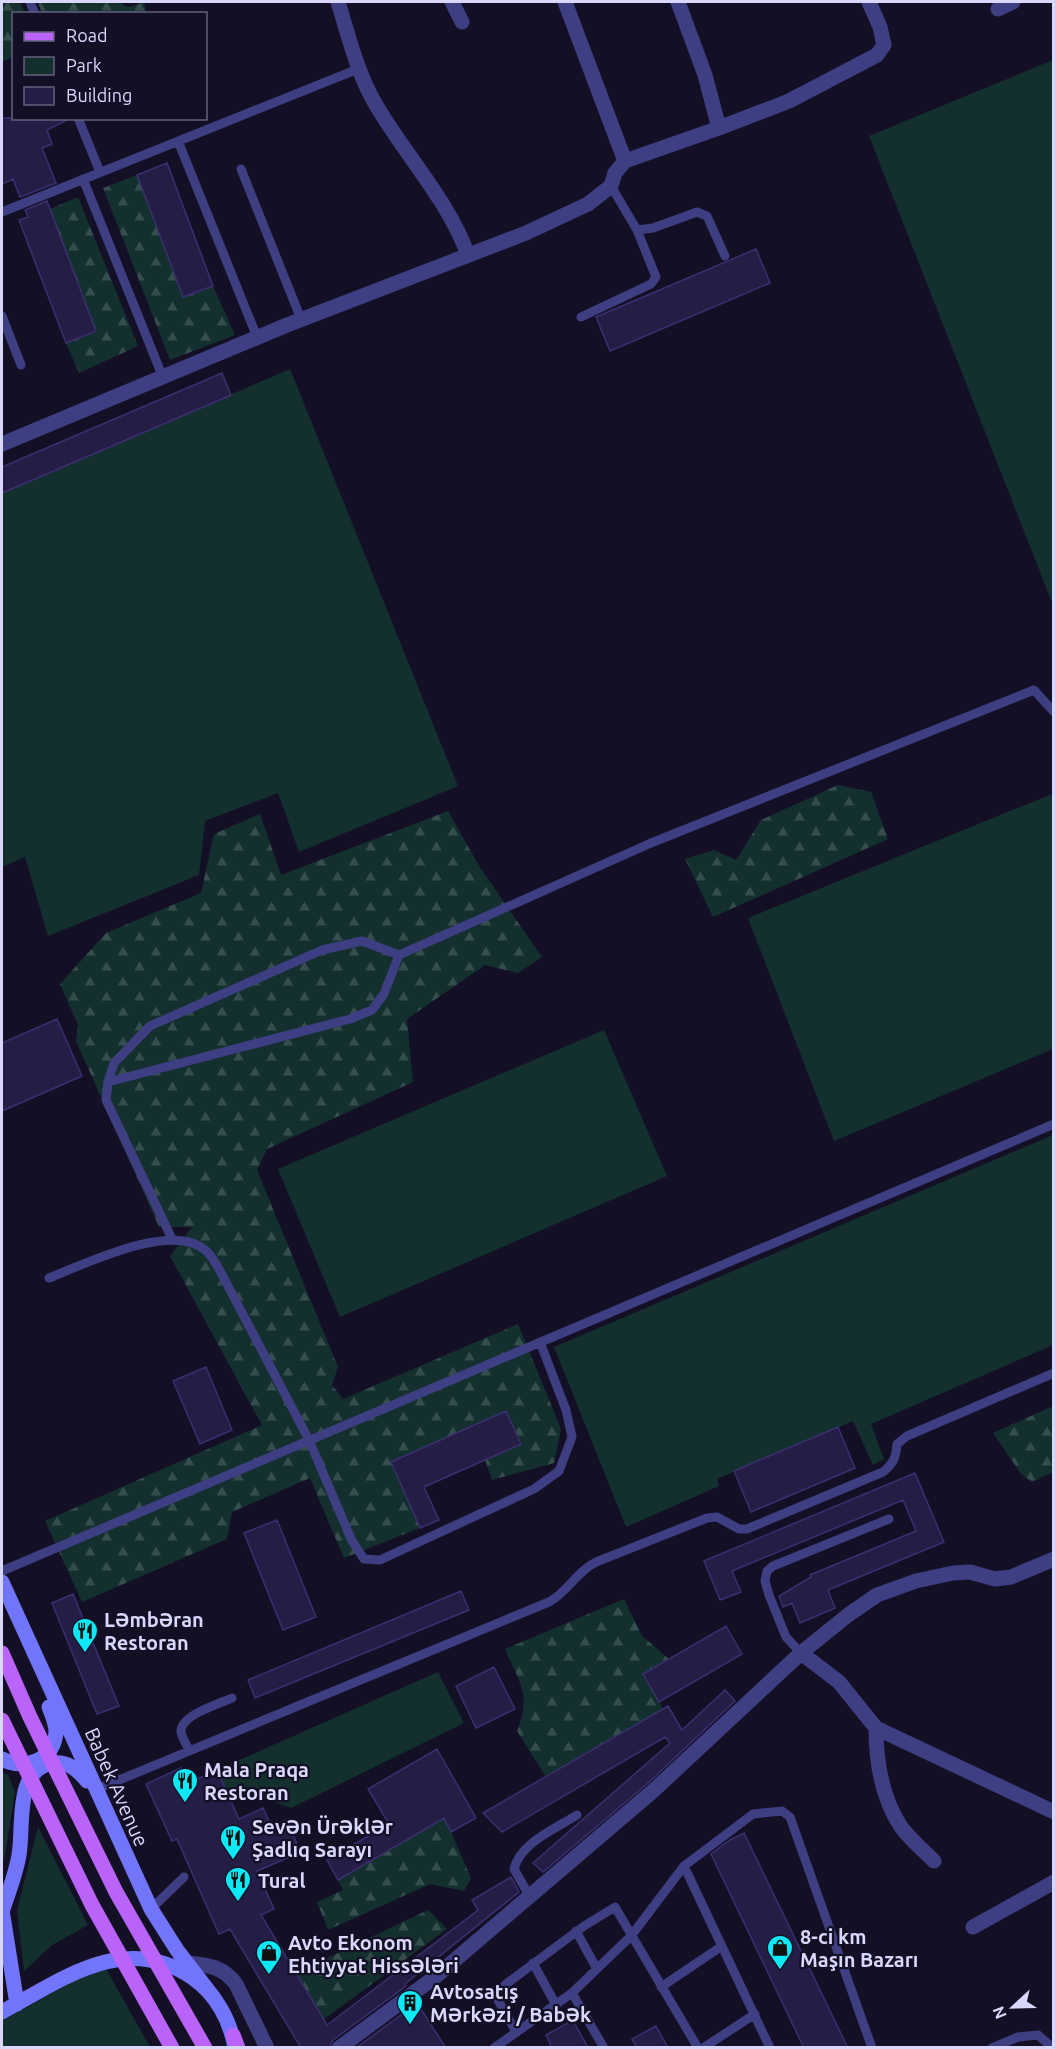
<svg xmlns="http://www.w3.org/2000/svg" width="1055" height="2049" font-family="Ubuntu,sans-serif">
<style>
.green{fill:#14302e}
.forest{fill:url(#forest-firs)}
.building{fill:#241d46;stroke:#3a3071;stroke-width:1.5}
.lines{fill:none;stroke-linecap:round;stroke-linejoin:round}
.service{stroke:#3e3e83;stroke-width:9}
.minor{stroke:#3e3e83;stroke-width:15}
.secondary{stroke:#7275f9;stroke-width:15}
.primary{stroke:#ba63f8;stroke-width:15}
.primary-bridge{stroke:#ba63f8;stroke-width:15}
.labels{text-anchor:middle;dominant-baseline:central;stroke-width:4.5;stroke-linejoin:round;paint-order:stroke}
.poi-label{font-size:20px;font-weight:bold;fill:#dad7fd;stroke:#131026;text-anchor:start}
.street-label{font-size:20px;fill:#dad7fd;stroke:#131026}
</style>
<defs>
<pattern id="forest-firs" width="22" height="20" patternUnits="userSpaceOnUse" patternTransform="scale(1.5)"><rect width="22" height="20" fill="#14302e"/><path d="M5 1l3.5 6h-7zM16 11l3.5 6h-7z" fill="#364d4d"/></pattern>
</defs>
<rect width="100%" height="100%" fill="#131026"/>
<path class="green" d="M 1053,60 L 1053,605 L 869,136 Z
M 290,369 L 458,786 L 299,852 L 278,793 L 205,821 L 199,875 L 48,936 L 25,857 L 2,867 L 2,493 Z
M 1052,794 L 1053,1049 L 834,1141 L 748,918 Z
M 604,1030 L 667,1176 L 340,1317 L 278,1169 Z
M 1053,1135 L 1053,1345 L 871,1424 L 884,1459 L 873,1465 L 853,1421 L 717,1479 L 719,1486 L 626,1527 L 554,1347 Z
M 438,1672 L 464,1723 L 291,1808 L 263,1798 L 229,1798 L 217,1770 Z
M 2,1772 L 8,1775 L 15,1792 L 4,1861 L 2,1853 Z
M 38,1827 L 88,1925 L 52,1945 L 24,1971 L 17,1911 Z
M 106,1969 L 150,2047 L 2,2047 L 2,2021 L 81,1977 Z"/>
<path class="forest" d="M 2,2 L 20,2 L 25,13 L 14,14 L 13,57 L 2,62 Z
M 39,2 L 122,2 L 124,6 L 130,7 L 144,2 L 146,13 L 42,13 L 38,3 Z
M 137,175 L 183,297 L 213,286 L 235,335 L 170,360 L 103,188 Z
M 78,197 L 138,346 L 79,373 L 66,343 L 96,331 L 50,209 Z
M 838,785 L 871,792 L 888,839 L 713,917 L 685,859 L 714,850 L 736,860 L 761,820 Z
M 448,811 L 479,866 L 542,957 L 518,973 L 485,965 L 407,1019 L 413,1082 L 267,1149 L 257,1170 L 338,1367 L 332,1385 L 343,1399 L 518,1324 L 561,1429 L 554,1463 L 492,1480 L 485,1460 L 521,1444 L 506,1411 L 391,1462 L 420,1528 L 344,1558 L 310,1478 L 232,1512 L 227,1539 L 82,1602 L 45,1521 L 262,1425 L 170,1256 L 192,1227 L 159,1227 L 76,1041 L 78,1025 L 60,984 L 106,933 L 201,893 L 214,834 L 260,814 L 281,875 Z
M 1053,1406 L 1053,1472 L 1032,1482 L 1021,1474 L 993,1433 Z
M 624,1599 L 642,1636 L 669,1659 L 643,1674 L 663,1709 L 546,1777 L 517,1731 C 532,1695 519,1682 505,1649 Z
M 444,1818 L 451,1832 L 471,1878 L 464,1891 L 430,1884 L 328,1930 L 317,1902 L 343,1890 L 338,1880 Z
M 428,1910 L 447,1929 L 324,2019 L 296,1973 Z"/>
<path class="building" d="M 2,118 L 71,118 L 47,130 L 52,144 L 42,148 L 56,183 L 20,197 L 13,179 L 2,184 Z
M 167,163 L 213,286 L 183,297 L 137,175 Z
M 47,201 L 96,331 L 66,343 L 19,220 L 28,217 L 25,210 Z
M 756,249 L 770,283 L 610,351 L 596,317 Z
M 222,373 L 231,395 L 2,493 L 2,467 Z
M 57,1019 L 82,1076 L 2,1111 L 2,1043 Z
M 206,1367 L 232,1430 L 200,1444 L 173,1381 Z
M 506,1411 L 521,1444 L 424,1487 L 439,1520 L 420,1528 L 391,1462 Z
M 838,1427 L 855,1468 L 751,1512 L 734,1471 Z
M 915,1473 L 944,1542 L 828,1590 L 835,1608 L 800,1623 L 792,1603 L 783,1607 L 779,1596 L 811,1577 L 810,1575 L 916,1531 L 903,1500 L 732,1571 L 741,1592 L 720,1600 L 704,1561 Z
M 277,1520 L 316,1617 L 283,1630 L 244,1533 Z
M 461,1591 L 469,1610 L 255,1698 L 248,1680 Z
M 73,1594 L 119,1706 L 97,1714 L 52,1603 Z
M 726,1626 L 742,1654 L 659,1702 L 643,1674 Z
M 494,1667 L 515,1709 L 476,1728 L 456,1686 Z
M 725,1690 L 735,1701 L 647,1784 L 543,1872 L 533,1863 L 670,1743 L 665,1737 L 502,1832 L 483,1813 L 668,1706 L 682,1730 Z
M 437,1749 L 476,1818 L 451,1832 L 444,1818 L 338,1880 L 327,1860 L 389,1824 L 368,1789 Z
M 181,1768 L 188,1783 L 217,1770 L 239,1819 L 263,1808 L 272,1827 L 286,1820 L 301,1852 L 257,1871 L 274,1909 L 261,1915 L 327,2025 L 478,1910 L 472,1900 L 511,1877 L 519,1892 L 405,1984 L 406,1986 L 333,2040 L 329,2048 L 301,2048 L 230,1929 L 219,1934 L 177,1839 L 172,1841 L 146,1784 Z
M 744,1833 L 848,2048 L 804,2048 L 711,1854 L 730,1840 Z
M 417,2003 L 446,2048 L 356,2048 Z
M 573,2020 L 588,2048 L 552,2048 L 546,2035 Z
M 656,2026 L 668,2048 L 637,2048 L 632,2039 Z"/>
<g class="lines">
<path class="service" d="M 30,2 L 35,14
M 78,118 L 100,172
M 178,141 L 257,337
M 241,169 L 301,319
M 83,179 L 162,375
M 611,186 L 637,230 L 653,228 L 697,212 L 707,216 L 725,256
M 2,212 L 358,69
M 2,316 L 21,365
M 581,317 L 651,284 L 656,277 L 637,230
M 108,1082 L 350,1019 L 372,1010 L 384,994 L 399,955
M 172,1239 L 106,1100 L 108,1082 L 114,1063 L 150,1026 L 322,950 L 362,941 L 399,955 L 651,843 L 1034,690 L 1054,712
M 49,1278 C 85,1264 172,1221 205,1250 C 211,1254 215,1263 219,1269 L 309,1440 L 352,1541 L 364,1559 L 380,1560 L 534,1489 L 559,1471 L 572,1437 L 566,1410 L 540,1342
M 2,1571 L 1054,1124
M 801,1653 L 786,1637 L 769,1595 L 765,1581 L 767,1571 L 773,1566 L 889,1519
M 189,1750 C 187,1745 182,1738 181,1732 C 180,1715 219,1704 232,1698
M 95,1790 L 549,1602 C 568,1592 576,1572 596,1562 L 707,1518 L 717,1517 L 739,1529 L 747,1529 L 883,1472 C 894,1463 896,1457 897,1444 L 907,1436 L 1054,1373
M 684,1866 L 770,2048
M 530,1897 L 514,1869 C 520,1843 555,1829 577,1815
M 151,1909 L 184,1877
M 576,1931 L 597,1969
M 533,1963 L 556,2005
M 661,1987 L 722,1946
M 572,1993 L 604,2048
M 516,2032 L 494,1993 L 584,1926 L 615,1907 L 698,2048
M 494,2048 L 572,1993 L 631,1936 L 684,1866 L 753,1814 L 782,1811 L 790,1817 L 872,2048
M 703,2048 L 755,2014
M 992,2048 L 1018,2037 L 1038,2035 L 1053,2048"/>
<path class="minor" d="M 338,2 C 349,37 357,73 376,105 C 406,156 448,200 468,255
M 452,2 L 462,22
M 565,2 L 625,161
M 678,2 L 705,75 L 719,128
M 998,9 L 1013,2
M 2,444 L 287,325 L 526,233 L 588,204 L 611,186 L 615,173 L 625,161 L 719,128 L 789,101 L 877,55 L 884,45 L 880,27 L 869,2
M 801,1653 L 839,1682 L 876,1728 L 1054,1812
M 876,1728 C 876,1762 882,1798 901,1827 C 910,1839 923,1850 934,1861
M 973,1927 L 1054,1882
M 179,1962 C 202,1965 220,1963 236,1984 L 267,2048
M 339,2048 L 435,1977 L 653,1791 L 801,1653 L 848,1615 L 877,1595 L 916,1581 L 953,1573 L 970,1572 L 995,1579 L 1011,1577 L 1054,1559"/>
<path class="secondary" d="M 2,1582 L 151,1909 L 177,1950 L 214,1998
M 2,1759 C 25,1771 56,1760 56,1730 C 55,1722 52,1714 49,1707
M 2,1910 L 17,2004
M 2,1912 C 8,1893 16,1874 19,1855 C 24,1827 14,1769 52,1763 C 68,1761 78,1770 87,1781
M 2,2012 C 63,1979 125,1931 193,1978 C 216,1994 230,2020 235,2048"/>
<path class="primary" d="M 233,2035 L 238,2048"/>
<path class="primary-bridge" d="M 2,1653 L 30,1717 L 116,1892 L 205,2048
M 2,1720 L 92,1905 L 172,2048"/>
</g>
<defs>
<symbol id="restaurant-pin" viewBox="-11 -11 22 30"><path d="M0 17L-7.5 6A9.5 9.5 0 1 1 7.5 6Z" fill="#0ce8f5" stroke="#131026"/><path d="M-5-6h1v4h1v-4h1v4h1v-4h1v5L-1.5 .5V6h-2V.5L-5-1ZM5-6V6H3V1.5H1.5Q1.5-4 5-6Z" fill="#111"/></symbol>
<symbol id="shop-pin" viewBox="-11 -11 22 30"><path d="M0 17L-7.5 6A9.5 9.5 0 1 1 7.5 6Z" fill="#0ce8f5" stroke="#131026"/><path d="M-5-2.5h2.3a2.7 3.5 0 0 1 5.4 0H5L5.5 6h-11ZM-1.5-2.5h3a1.5 2.3 0 0 0-3 0Z" fill="#111"/></symbol>
<symbol id="building-pin" viewBox="-11 -11 22 30"><path d="M0 17L-7.5 6A9.5 9.5 0 1 1 7.5 6Z" fill="#0ce8f5" stroke="#131026"/><path d="M-4-6H4V6H1V3H-1V6H-4ZM-2.5-4.3h1.7v1.8h-1.7ZM.8-4.3h1.7v1.8H.8ZM-2.5-1h1.7V.8h-1.7ZM.8-1h1.7V.8H.8Z" fill="#111"/></symbol>
</defs>
<g fill-rule="evenodd">
<use href="#restaurant-pin" x="70" y="1616" width="30" height="40"/>
<use href="#restaurant-pin" x="170" y="1766" width="30" height="40"/>
<use href="#restaurant-pin" x="218" y="1823" width="30" height="40"/>
<use href="#restaurant-pin" x="223" y="1865" width="30" height="40"/>
<use href="#shop-pin" x="765" y="1933" width="30" height="40"/>
<use href="#shop-pin" x="254" y="1938" width="30" height="40"/>
<use href="#building-pin" x="395" y="1988" width="30" height="40"/>
</g>
<g class="labels">
<g class="poi-label">
<text x="104" y="1619">Ləmbəran<tspan x="104" dy="23">Restoran</tspan></text>
<text x="204" y="1769">Mala Praqa<tspan x="204" dy="23">Restoran</tspan></text>
<text x="252" y="1826">Sevən Ürəklər<tspan x="252" dy="23">Şadlıq Sarayı</tspan></text>
<text x="258" y="1880">Tural</text>
<text x="800" y="1936">8-ci km<tspan x="800" dy="23">Maşın Bazarı</tspan></text>
<text x="288" y="1942">Avto Ekonom<tspan x="288" dy="23">Ehtiyyat Hissələri</tspan></text>
<text x="430" y="1991">Avtosatış<tspan x="430" dy="23">Mərkəzi / Babək</tspan></text>
</g>
<g class="street-label">
<text transform="translate(117 1787) rotate(66)">Babek Avenue</text>
</g>
</g>
<rect width="1055" height="2049" fill="none" stroke="#dad7fd" stroke-width="6"/>
<rect x="12" y="12" width="195" height="108" fill="#131026" stroke="#63607c" stroke-width="1.5"/>
<rect x="24" y="32" width="30" height="9" fill="#ba63f8" stroke="#63607c" stroke-width="1.5"/>
<text x="66" y="42" font-size="18" fill="#dad7fd">Road</text>
<rect x="24" y="57" width="30" height="18" fill="#14302e" stroke="#63607c" stroke-width="1.5"/>
<text x="66" y="72" font-size="18" fill="#dad7fd">Park</text>
<rect x="24" y="87" width="30" height="18" fill="#241d46" stroke="#63607c" stroke-width="1.5"/>
<text x="66" y="102" font-size="18" fill="#dad7fd">Building</text>
<g transform="translate(1013 2007) rotate(248)" stroke="#131026" stroke-width="4.5" paint-order="stroke">
<path d="M0-4.5L10 22L0 15L-10 22Z" fill="#dad7fd"/>
<text y="-9" font-size="16" font-weight="bold" text-anchor="middle" fill="#dad7fd">N</text>
</g>
</svg>
